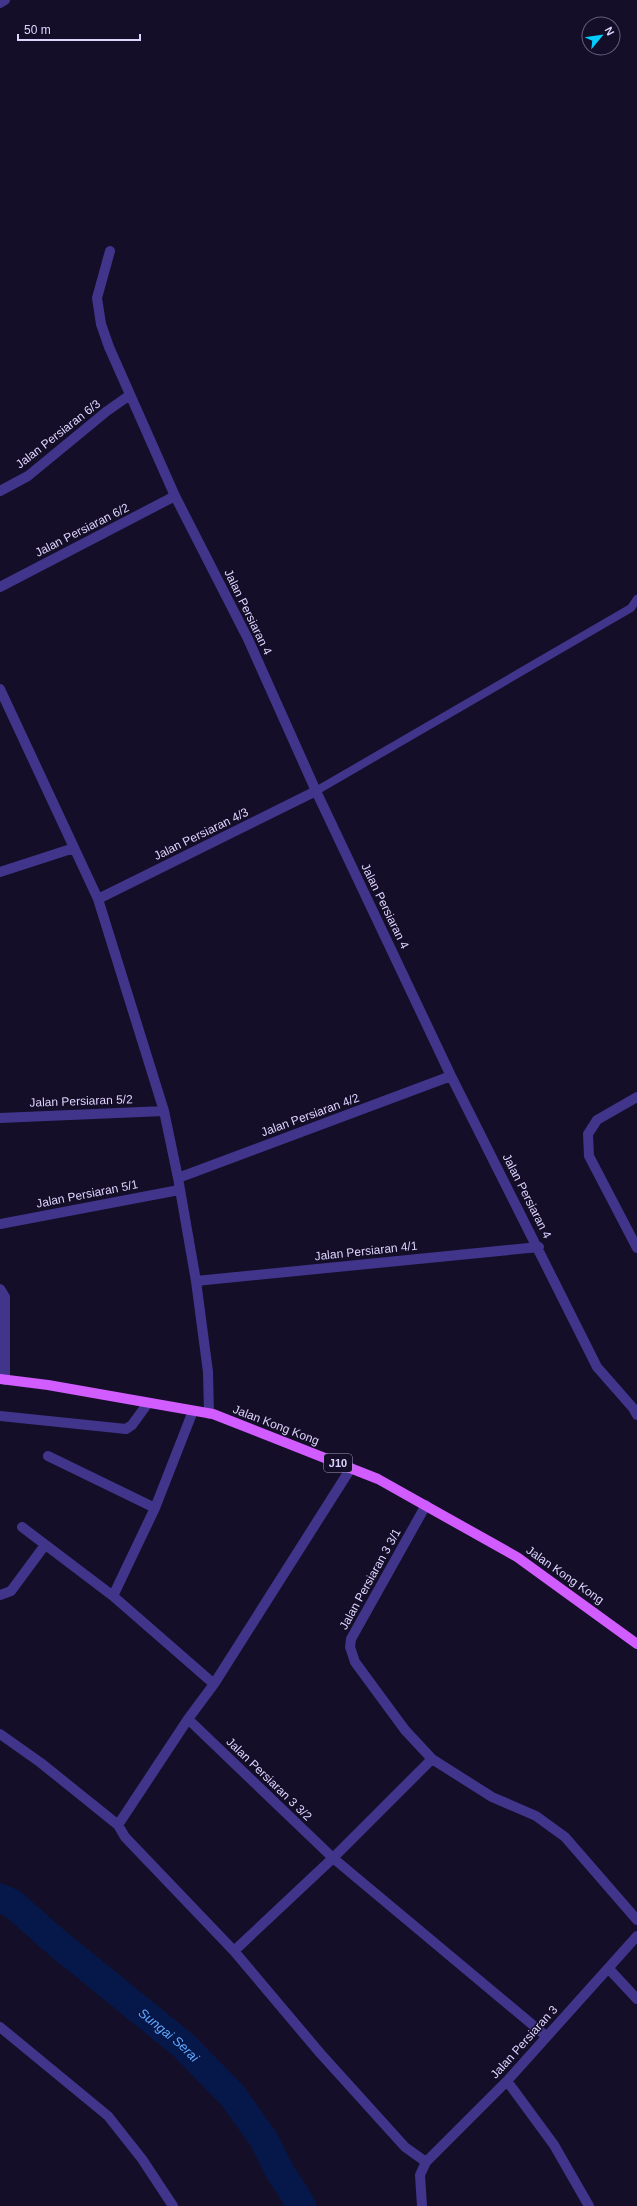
<svg xmlns="http://www.w3.org/2000/svg" width="637" height="2206" font-family="Arial,sans-serif">
<style>
.lines{fill:none;stroke-linecap:round;stroke-linejoin:round}
.river{stroke:#061849;stroke-width:29}
.service{stroke:#40358b;stroke-width:8}
.minor{stroke:#40358b;stroke-width:10}
.primary{stroke:#d15cff;stroke-width:10}
.labels{text-anchor:middle;dominant-baseline:central;stroke-width:3;stroke-linejoin:round;paint-order:stroke}
.shield{fill:#150e28;stroke:#a299be;stroke-width:1}
.shield-label{font-size:11px;font-weight:bold;fill:#ded5ff}
.street-label{font-size:12px;fill:#ded5ff;stroke:#150e28}
.water-label{font-size:13px;font-style:italic;fill:#63a8ff;stroke:#150e28}
</style>
<rect width="100%" height="100%" fill="#150e28"/>
<g class="lines">
<path class="river" id="s1" d="M 0,1898 L 13,1904 L 56,1942 L 183,2045 L 233,2096 L 264,2140 L 279,2170 L 302,2206"/>
<path class="service" d="M 316,791 L 631,608 L 637,599"/>
<path class="minor" d="M 0,3 L 5,0
M 110,251 L 97,298 L 101,324 L 109,347 L 175,496 L 248,639 L 316,791 L 451,1076 L 597,1367 L 633,1408 L 637,1415
M 0,491 L 28,476 L 107,411 L 130,395
M 0,587 L 175,496
M 0,689 L 98,899 L 164,1111 L 178,1178 L 196,1281 L 208,1372 L 209,1414
M 0,872 L 74,848
M 98,899 L 316,791
M 637,1097 L 597,1120 L 588,1134 L 589,1156 L 637,1248
M 0,1118 L 164,1111
M 178,1178 L 451,1076
M 0,1224 L 179,1190
M 196,1281 L 539,1247
M 0,1289 L 5,1297 L 5,1380
M 0,1416 L 126,1429 L 132,1425 L 148,1403
M 48,1456 L 155,1508
M 351,1468 L 214,1684 L 188,1719 L 118,1825 L 125,1837 L 234,1951 L 320,2053 L 405,2147 L 426,2162
M 426,1505 L 351,1639 L 350,1647 L 355,1662 L 405,1730 L 432,1759 L 492,1797 L 536,1816 L 565,1837 L 637,1920
M 22,1527 L 113,1596 L 214,1684
M 0,1595 L 11,1591 L 45,1545
M 113,1596 L 155,1508 L 193,1411
M 188,1719 L 333,1858 L 546,2036
M 0,1734 L 41,1763 L 118,1825
M 234,1951 L 333,1858 L 432,1759
M 609,1969 L 637,1999
M 0,2027 L 108,2116 L 142,2159 L 173,2206
M 507,2081 L 554,2145 L 589,2206
M 422,2206 L 420,2175 L 426,2162 L 507,2081 L 637,1936"/>
<path class="primary" d="M 0,1379 L 48,1385 L 213,1414 L 378,1479 L 517,1557 L 637,1644"/>
</g>
<g class="labels">
<rect class="shield" x="324" y="1454" width="28" height="18" rx="3"/>
<g class="shield-label">
<text x="338" y="1463">J10</text>
</g>
<g class="street-label">
<text transform="translate(58 434) rotate(-38)">Jalan Persiaran 6/3</text>
<text transform="translate(82 530) rotate(-27)">Jalan Persiaran 6/2</text>
<text transform="translate(248 612) rotate(64)">Jalan Persiaran 4</text>
<text transform="translate(201 834) rotate(-26)">Jalan Persiaran 4/3</text>
<text transform="translate(385 906) rotate(64)">Jalan Persiaran 4</text>
<text transform="translate(81 1101) rotate(-2)">Jalan Persiaran 5/2</text>
<text transform="translate(310 1115) rotate(-20)">Jalan Persiaran 4/2</text>
<text transform="translate(87 1194) rotate(-11)">Jalan Persiaran 5/1</text>
<text transform="translate(527 1196) rotate(63)">Jalan Persiaran 4</text>
<text transform="translate(366 1251) rotate(-6)">Jalan Persiaran 4/1</text>
<text transform="translate(276 1425) rotate(21)">Jalan Kong Kong</text>
<text transform="translate(565 1575) rotate(35)">Jalan Kong Kong</text>
<text transform="translate(370 1579) rotate(-61)">Jalan Persiaran 3 3/1</text>
<text transform="translate(269 1779) rotate(44)">Jalan Persiaran 3 3/2</text>
<text transform="translate(524 2042) rotate(-48)">Jalan Persiaran 3</text>
</g>
<g class="water-label">
<text stroke="none"><textPath href="#s1" startOffset="218">Sungai Serai</textPath></text>
</g>
</g>
<g transform="translate(601 36) rotate(61)"><circle r="19" fill="#150e28" stroke="#655e7e"/>
<path d="M0-3L7 15L0 10L-7 15Z" fill="#01ceff"/>
<text y="-6" font-size="11" font-weight="bold" text-anchor="middle" fill="#ded5ff">N</text>
</g>
<path d="M18 34v6h122v-6" fill="none" stroke="#ded5ff" stroke-width="2"/>
<text x="24" y="34" font-size="12" fill="#ded5ff" stroke="#150e28" stroke-width="3" paint-order="stroke">50 m</text>
</svg>
